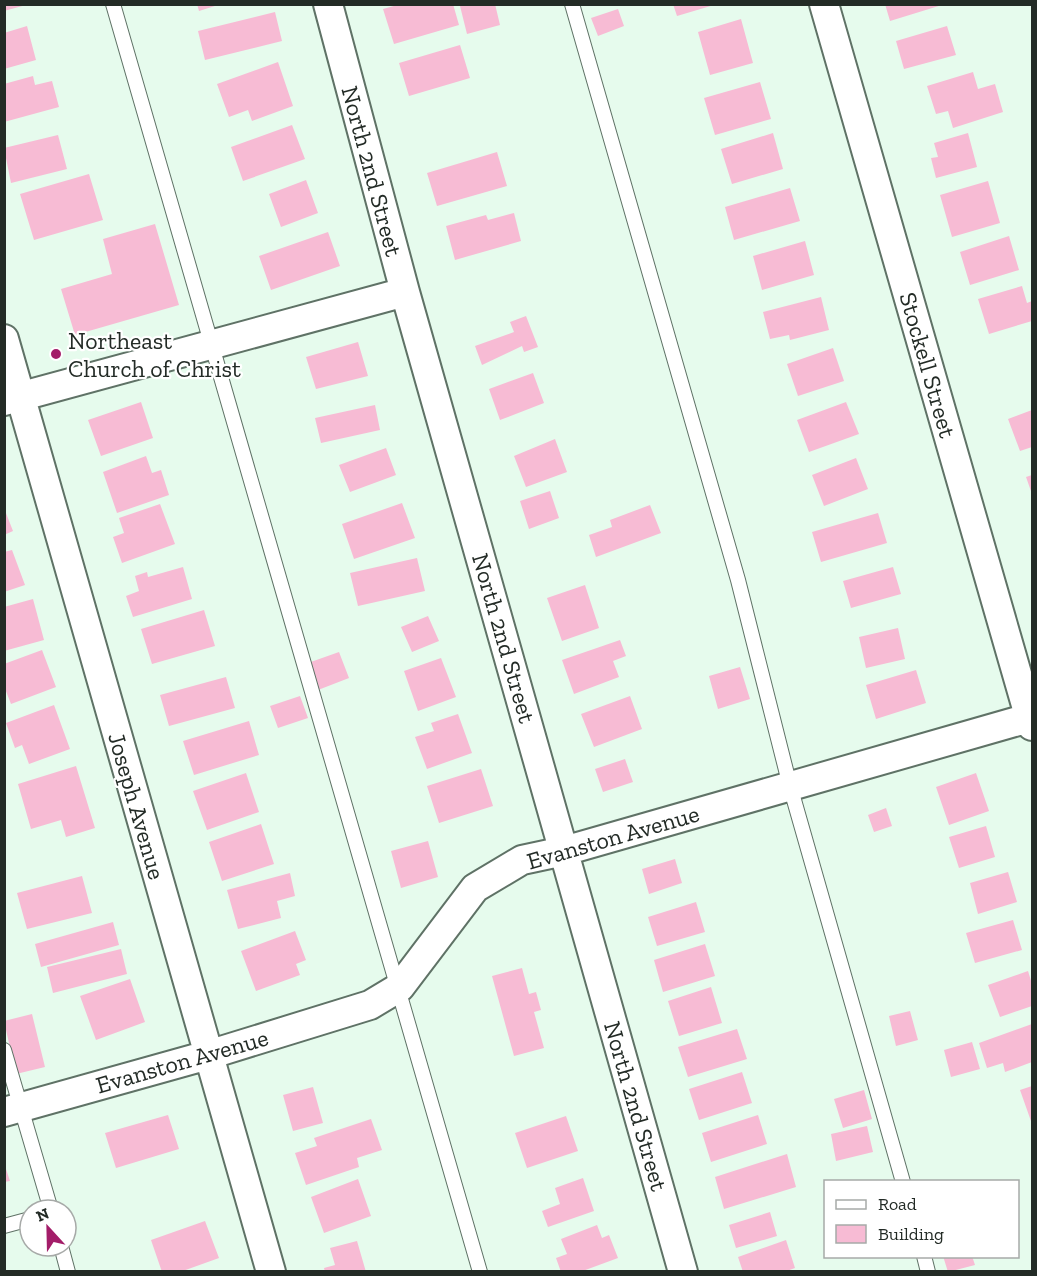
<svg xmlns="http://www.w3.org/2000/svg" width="1037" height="1276" font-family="'Zilla Slab',serif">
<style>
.building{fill:#f7bbd4}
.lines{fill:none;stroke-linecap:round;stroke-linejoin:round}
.lane-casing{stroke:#5f7266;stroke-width:16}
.street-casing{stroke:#5f7266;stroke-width:32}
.lane{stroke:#fff;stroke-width:14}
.street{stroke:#fff;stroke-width:28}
.poi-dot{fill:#a31d69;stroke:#fff;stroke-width:2}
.labels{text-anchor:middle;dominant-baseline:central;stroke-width:4.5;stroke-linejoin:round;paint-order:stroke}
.street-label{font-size:24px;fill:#232b26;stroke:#fff}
.poi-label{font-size:24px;fill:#232b26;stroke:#fff;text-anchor:start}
</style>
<rect width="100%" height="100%" fill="#e6fbed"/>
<path class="building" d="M 4,4 L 26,4 L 26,5 L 4,11 Z
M 197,4 L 218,4 L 218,5 L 199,11 Z
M 401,4 L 453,4 L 459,25 L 394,44 L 383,9 Z
M 465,4 L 495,4 L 500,25 L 467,34 L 460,6 Z
M 673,4 L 714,4 L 714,5 L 677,16 Z
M 885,4 L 942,4 L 942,5 L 890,21 Z
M 618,9 L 624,26 L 598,36 L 591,18 Z
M 275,12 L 282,41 L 205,60 L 198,31 Z
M 741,19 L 753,63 L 710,75 L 698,32 Z
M 27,26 L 36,60 L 4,69 L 4,33 Z
M 947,26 L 956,55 L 904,69 L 896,41 Z
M 460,45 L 470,78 L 409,96 L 399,63 Z
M 278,62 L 293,106 L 252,121 L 248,110 L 229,117 L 217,84 Z
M 973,72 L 978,89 L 995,84 L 1003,112 L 953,128 L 948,111 L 936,114 L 927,86 Z
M 33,76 L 35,85 L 52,81 L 59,107 L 4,122 L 4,84 Z
M 760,82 L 771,119 L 715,135 L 704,98 Z
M 292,125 L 305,159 L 243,181 L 231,147 Z
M 773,133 L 783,169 L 732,184 L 721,149 Z
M 968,133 L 977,167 L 936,178 L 931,158 L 938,157 L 934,143 Z
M 58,135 L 67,169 L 11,183 L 4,148 Z
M 497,152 L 507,186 L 437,206 L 427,173 Z
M 89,174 L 103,220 L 34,240 L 20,194 Z
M 306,180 L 318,213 L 281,227 L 269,194 Z
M 988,181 L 1000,223 L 952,237 L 940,195 Z
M 790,188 L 800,221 L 734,240 L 725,207 Z
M 514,213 L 521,241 L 455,260 L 446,226 L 486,215 L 488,220 Z
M 155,224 L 179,305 L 75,335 L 61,289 L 112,274 L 103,239 Z
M 328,232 L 340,266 L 271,290 L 259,256 Z
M 1009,236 L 1019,270 L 970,285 L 960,252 Z
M 805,241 L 814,275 L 762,290 L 753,256 Z
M 1022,286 L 1027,303 L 1032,301 L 1032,321 L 989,334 L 978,299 Z
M 821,297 L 829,330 L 790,340 L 789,335 L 770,339 L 763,312 Z
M 526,316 L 538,347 L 524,352 L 522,346 L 482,365 L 475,346 L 514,332 L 510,322 Z
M 358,342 L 368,376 L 316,389 L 306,357 Z
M 833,348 L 844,381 L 798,396 L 787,364 Z
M 533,373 L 544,403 L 500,420 L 489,389 Z
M 141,402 L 153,438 L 101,456 L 88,420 Z
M 846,402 L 859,434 L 809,452 L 797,420 Z
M 375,405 L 380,430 L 321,443 L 315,418 Z
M 1032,410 L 1032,447 L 1020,451 L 1008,419 Z
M 555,439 L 567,472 L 526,487 L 514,456 Z
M 386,448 L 396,475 L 350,492 L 339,465 Z
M 146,456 L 152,473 L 161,470 L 169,495 L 117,513 L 103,472 Z
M 856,458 L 868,489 L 824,506 L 812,475 Z
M 1032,475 L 1032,494 L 1026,477 Z
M 550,491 L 559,518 L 529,529 L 520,501 Z
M 402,503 L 415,538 L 354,559 L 342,524 Z
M 160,504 L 175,544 L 122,563 L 113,537 L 124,533 L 119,518 Z
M 650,505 L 661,533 L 596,557 L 589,535 L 612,527 L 610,520 Z
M 4,508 L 13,531 L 4,535 Z
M 878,513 L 887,543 L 821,562 L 812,532 Z
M 12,550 L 25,585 L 4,592 L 4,552 Z
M 417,558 L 425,591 L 358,606 L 350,573 Z
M 183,567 L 192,599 L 133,617 L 126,596 L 139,591 L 135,576 L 147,572 L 148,577 Z
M 893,567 L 901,594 L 851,608 L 843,581 Z
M 585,585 L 599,628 L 562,641 L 547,598 Z
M 33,599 L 44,640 L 4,651 L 4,607 Z
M 204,610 L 215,646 L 152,664 L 141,629 Z
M 428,616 L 439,641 L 412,652 L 401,627 Z
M 898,628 L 905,659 L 866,668 L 859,637 Z
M 620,640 L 626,656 L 613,661 L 619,677 L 574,694 L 562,660 Z
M 42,650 L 56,687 L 11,704 L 4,686 L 4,664 Z
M 339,652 L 349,678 L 318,690 L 308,663 Z
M 441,658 L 456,697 L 418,711 L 404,671 Z
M 740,667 L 750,699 L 718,709 L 709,676 Z
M 916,670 L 926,703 L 876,719 L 866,685 Z
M 226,677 L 235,708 L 169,726 L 160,695 Z
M 300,696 L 308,718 L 278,728 L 270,706 Z
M 630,696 L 642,729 L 594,747 L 581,714 Z
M 54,705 L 70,749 L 29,764 L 22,745 L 15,748 L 6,723 Z
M 458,714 L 472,753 L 427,769 L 415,737 L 434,731 L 431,723 Z
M 249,721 L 259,755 L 194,775 L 183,741 Z
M 625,759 L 633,782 L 603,792 L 595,769 Z
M 76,766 L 95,828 L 66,837 L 61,820 L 31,829 L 18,784 Z
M 481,769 L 493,806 L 439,823 L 427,786 Z
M 246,773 L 259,812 L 207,830 L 193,791 Z
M 976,773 L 989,811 L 949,825 L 936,787 Z
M 886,808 L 892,826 L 874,832 L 868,815 Z
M 261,824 L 274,864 L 222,881 L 209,842 Z
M 986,826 L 995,857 L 959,868 L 949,837 Z
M 428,841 L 438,877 L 401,888 L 391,851 Z
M 675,859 L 682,883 L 649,894 L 642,869 Z
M 1008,872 L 1017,902 L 978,914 L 970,883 Z
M 290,873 L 295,896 L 277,901 L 281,918 L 238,929 L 227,890 Z
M 82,876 L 92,913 L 27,929 L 17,893 Z
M 696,902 L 705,932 L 657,946 L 648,917 Z
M 1013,920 L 1022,950 L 975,963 L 966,933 Z
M 113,922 L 119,945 L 41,967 L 35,944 Z
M 295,931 L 306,960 L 296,964 L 300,975 L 256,991 L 241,951 Z
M 705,944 L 715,976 L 663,992 L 654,960 Z
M 121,949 L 127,974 L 53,993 L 47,967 Z
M 522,968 L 529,994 L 536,992 L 541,1010 L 534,1012 L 544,1048 L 514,1056 L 492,976 Z
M 1028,971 L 1032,984 L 1032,1006 L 1000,1017 L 988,985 Z
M 130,979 L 145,1022 L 96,1040 L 80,996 Z
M 711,987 L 722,1023 L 679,1036 L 668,1001 Z
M 910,1011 L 918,1040 L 896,1046 L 889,1016 Z
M 32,1014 L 45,1067 L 16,1074 L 4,1021 Z
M 1032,1024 L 1032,1062 L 1005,1072 L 1003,1063 L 987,1068 L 979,1043 Z
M 737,1029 L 747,1059 L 688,1077 L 678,1047 Z
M 972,1042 L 980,1069 L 951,1077 L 944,1050 Z
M 742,1072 L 752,1103 L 699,1120 L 689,1089 Z
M 1032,1086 L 1032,1124 L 1020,1090 Z
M 313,1087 L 323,1123 L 293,1131 L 283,1095 Z
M 864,1090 L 872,1119 L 843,1128 L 834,1099 Z
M 168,1115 L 179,1149 L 116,1168 L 105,1133 Z
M 758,1115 L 767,1144 L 711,1162 L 702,1133 Z
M 566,1116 L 578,1151 L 527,1168 L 515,1133 Z
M 371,1119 L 382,1150 L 357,1158 L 359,1167 L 306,1185 L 295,1153 L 317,1146 L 314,1138 Z
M 867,1126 L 873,1152 L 836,1161 L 831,1134 Z
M 787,1154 L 796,1187 L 724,1209 L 715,1177 Z
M 4,1163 L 10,1181 L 4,1182 Z
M 583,1178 L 594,1211 L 548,1227 L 542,1211 L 560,1204 L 555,1188 Z
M 358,1179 L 371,1216 L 324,1233 L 311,1197 Z
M 770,1212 L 777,1236 L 736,1248 L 729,1225 Z
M 205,1221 L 219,1258 L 180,1272 L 162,1272 L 151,1240 Z
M 597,1225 L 602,1238 L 609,1235 L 618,1258 L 580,1272 L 561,1272 L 556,1258 L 567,1254 L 561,1239 Z
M 786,1240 L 795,1268 L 784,1272 L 743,1272 L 738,1257 Z
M 357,1241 L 366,1272 L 325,1272 L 324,1268 L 335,1265 L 330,1248 Z
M 943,1256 L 972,1256 L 975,1265 L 948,1272 Z"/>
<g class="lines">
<defs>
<path id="lane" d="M 113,4 L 480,1272
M 572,4 L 738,580 L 790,786 L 903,1182
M 4,1050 L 51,1210
M 4,1226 L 30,1219
M 61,1246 L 68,1272
M 924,1256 L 928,1272"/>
<path id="street" d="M 328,4 L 405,292 L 683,1272
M 824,4 L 1032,726
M 4,339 L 271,1272
M 4,401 L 405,292
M 4,1112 L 208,1055 L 370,1005 L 400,987 L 475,888 L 522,860 L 564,851 L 1032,717"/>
</defs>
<use href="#lane" class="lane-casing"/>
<use href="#street" class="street-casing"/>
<use href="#lane" class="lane"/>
<use href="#street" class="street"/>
</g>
<circle class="poi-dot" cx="56" cy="354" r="6"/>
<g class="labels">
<g class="street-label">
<text transform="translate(372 171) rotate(75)">North 2nd Street</text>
<text transform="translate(928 365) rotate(74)">Stockell Street</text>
<text transform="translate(504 638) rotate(74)">North 2nd Street</text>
<text transform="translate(137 806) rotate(74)">Joseph Avenue</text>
<text transform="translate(613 837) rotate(-16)">Evanston Avenue</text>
<text transform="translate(182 1061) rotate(-16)">Evanston Avenue</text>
<text transform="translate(636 1106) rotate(74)">North 2nd Street</text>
</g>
<g class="poi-label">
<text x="68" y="340">Northeast<tspan x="68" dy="28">Church of Christ</tspan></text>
</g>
</g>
<rect width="1037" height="1276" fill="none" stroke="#232b26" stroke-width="12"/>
<rect x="824" y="1180" width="195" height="78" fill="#ffffff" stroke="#a7aaa8" stroke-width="1.5"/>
<rect x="836" y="1200" width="30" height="9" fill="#ffffff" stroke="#a7aaa8" stroke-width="1.5"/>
<text x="878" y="1210" font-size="18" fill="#232b26">Road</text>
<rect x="836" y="1225" width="30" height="18" fill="#f7bbd4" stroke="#a7aaa8" stroke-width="1.5"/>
<text x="878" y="1240" font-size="18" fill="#232b26">Building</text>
<g transform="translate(48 1228) rotate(338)"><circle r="28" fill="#ffffff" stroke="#a7aaa8" stroke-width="1.5"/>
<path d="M0-4.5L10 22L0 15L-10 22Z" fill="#a31d69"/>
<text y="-9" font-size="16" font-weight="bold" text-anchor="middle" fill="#232b26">N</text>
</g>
</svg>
